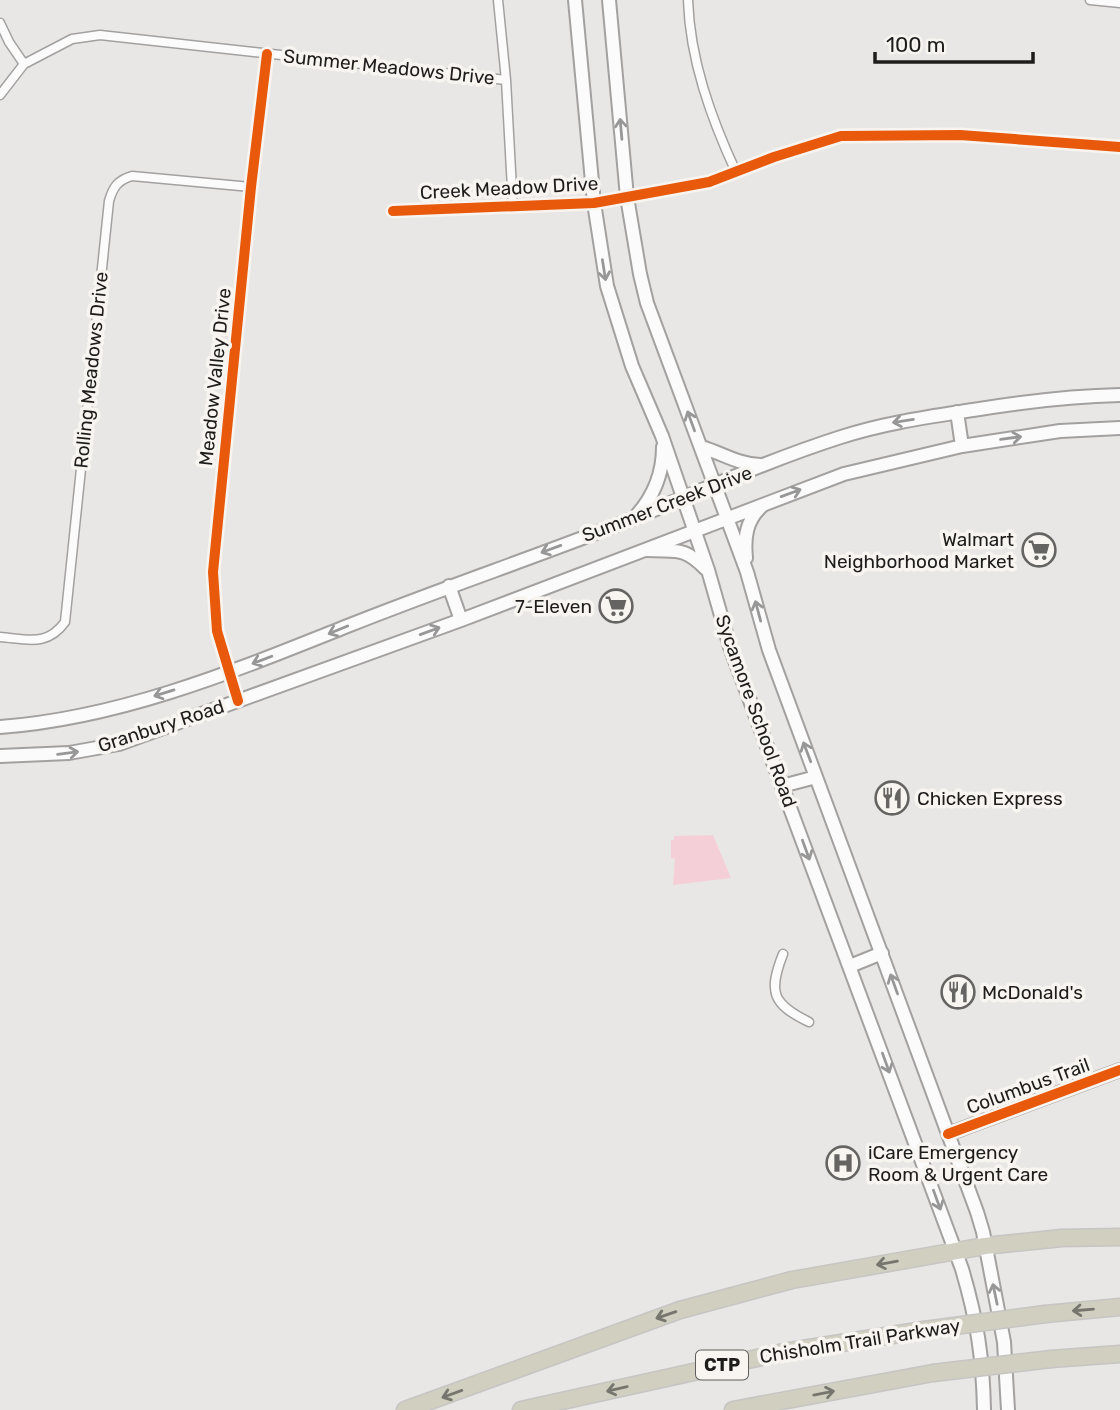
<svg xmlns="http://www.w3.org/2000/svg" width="1120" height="1410" font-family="Rubik,sans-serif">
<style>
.green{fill:#f5cfd7}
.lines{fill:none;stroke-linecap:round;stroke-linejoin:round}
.street-casing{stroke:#a3a1a0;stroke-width:11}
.secondary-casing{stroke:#a3a1a0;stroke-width:16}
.highway-casing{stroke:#c6c5c4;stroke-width:19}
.street{stroke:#fcfbfb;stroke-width:8}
.secondary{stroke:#fcfbfb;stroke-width:12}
.highway{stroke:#d0cfc0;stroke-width:16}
.highway-bridge-casing{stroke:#c6c5c4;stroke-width:19;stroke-linecap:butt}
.highway-bridge{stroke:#d0cfc0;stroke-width:16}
.cycleway-casing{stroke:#f8f5f1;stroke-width:15}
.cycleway{stroke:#e8590c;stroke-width:10}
.oneway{stroke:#989797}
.oneway2{stroke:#77766e}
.labels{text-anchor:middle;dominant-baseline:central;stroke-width:7;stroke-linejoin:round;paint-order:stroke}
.shield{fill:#f8f5f1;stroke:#5f5e5c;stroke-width:2}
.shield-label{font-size:18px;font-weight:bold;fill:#1e1d1c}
.street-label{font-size:19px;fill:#1e1d1c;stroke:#f8f5f1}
.poi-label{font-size:19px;fill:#1e1d1c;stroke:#f8f5f1;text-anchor:start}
</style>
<rect width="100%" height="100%" fill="#e9e7e5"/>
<path class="green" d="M 713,835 L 731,878 L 673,885 L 675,859 L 671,858 L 671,840 L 674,840 L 674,836 Z"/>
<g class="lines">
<defs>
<path id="street" d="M 498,0 L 506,80 L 513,207
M 688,0 C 690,60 711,118 736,172
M 1090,0 L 1120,3
M 0,23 L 9,42 L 24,64
M 0,95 L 24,64 L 72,39 L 100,35 L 506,80
M 393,211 L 594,203 L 627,197 L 709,182 L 774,157 L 841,136 L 960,135 L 1120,147
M 0,637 C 27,639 47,647 65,622 L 109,201 C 113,187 118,180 132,176 L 251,187
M 238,701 L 217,631 L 213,572 L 251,187 L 267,54
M 783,954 C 768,992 772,1004 809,1022"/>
<path id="secondary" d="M 575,0 L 594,203 L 607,286 L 632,366 L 662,436 L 708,570 L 730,647 L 962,1269 C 977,1320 983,1357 984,1410
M 609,0 L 627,197 L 640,274 L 647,303 L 747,572 L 769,650 L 977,1212 L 983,1232 L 1004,1342 L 1008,1410
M 957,412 L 962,446
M 701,447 C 722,453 737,464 760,465
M 636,516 C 654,496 663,474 663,447
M 647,550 C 678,552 683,546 706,569
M 746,558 C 744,537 746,520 763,505
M 449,586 L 461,620
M 0,727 C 122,718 237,670 350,625 C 443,588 538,556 632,519 C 701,491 769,460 841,437 C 884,423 928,417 973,410 C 1022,402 1071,396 1120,395
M 0,756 L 69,753 L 119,744 L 461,620 L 844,474 L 962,446 L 1060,431 L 1120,428
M 782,786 L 816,777
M 850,966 L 882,953
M 948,1134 L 1120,1070"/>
<path id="highway" d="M 1045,1314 L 1120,1307
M 1051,1359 L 1120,1354
M 405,1410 L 680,1310 L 792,1280 L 985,1246 L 1062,1238 L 1120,1237
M 521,1410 L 784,1352 L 924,1330
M 733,1410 L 933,1373"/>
</defs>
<use href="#street" class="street-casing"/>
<use href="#secondary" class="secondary-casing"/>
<use href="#highway" class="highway-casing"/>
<use href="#street" class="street"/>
<use href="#secondary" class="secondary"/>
<use href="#highway" class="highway"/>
<defs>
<path id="highway-bridge" d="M 924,1330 L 1045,1314
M 933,1373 L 1051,1359"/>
</defs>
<use href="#highway-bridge" class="highway-bridge-casing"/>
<use href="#highway-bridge" class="highway-bridge"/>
<defs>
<path id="cycleway" d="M 393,211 L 594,203 L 627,197 L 709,182 L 774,157 L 841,136 L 960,135 L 1120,147
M 238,701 L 217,631 L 213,572 L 251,187 L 267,54
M 948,1134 L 1120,1070"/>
</defs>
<use href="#cycleway" class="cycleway-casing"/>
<use href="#cycleway" class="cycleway"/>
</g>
<defs><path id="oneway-shaft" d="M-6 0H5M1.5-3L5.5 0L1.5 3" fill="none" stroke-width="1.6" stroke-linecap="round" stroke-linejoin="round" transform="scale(1.75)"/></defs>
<g class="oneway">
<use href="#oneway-shaft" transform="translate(621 129) rotate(-95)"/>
<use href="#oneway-shaft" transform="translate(604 270) rotate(81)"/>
<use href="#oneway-shaft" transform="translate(691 421) rotate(-110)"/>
<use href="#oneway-shaft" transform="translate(903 421) rotate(171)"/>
<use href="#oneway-shaft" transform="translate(1011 438) rotate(-8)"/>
<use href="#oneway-shaft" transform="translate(791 493) rotate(-20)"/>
<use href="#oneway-shaft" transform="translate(551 549) rotate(160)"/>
<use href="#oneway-shaft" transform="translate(758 611) rotate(-105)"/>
<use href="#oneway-shaft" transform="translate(338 630) rotate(158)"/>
<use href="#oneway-shaft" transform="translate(430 631) rotate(-20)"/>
<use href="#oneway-shaft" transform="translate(262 660) rotate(159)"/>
<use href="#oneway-shaft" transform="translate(164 693) rotate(163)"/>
<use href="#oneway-shaft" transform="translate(807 752) rotate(-111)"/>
<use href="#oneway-shaft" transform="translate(68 753) rotate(-7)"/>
<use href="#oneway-shaft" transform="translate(806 850) rotate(70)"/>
<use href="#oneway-shaft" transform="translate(894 984) rotate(-110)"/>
<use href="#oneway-shaft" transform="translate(886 1063) rotate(70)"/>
<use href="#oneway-shaft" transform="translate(937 1200) rotate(70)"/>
<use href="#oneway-shaft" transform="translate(995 1294) rotate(-102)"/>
</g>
<g class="oneway2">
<use href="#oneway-shaft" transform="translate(887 1263) rotate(170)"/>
<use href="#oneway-shaft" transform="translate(1083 1310) rotate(175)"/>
<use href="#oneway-shaft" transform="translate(666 1315) rotate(161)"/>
<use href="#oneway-shaft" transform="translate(617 1389) rotate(167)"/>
<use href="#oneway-shaft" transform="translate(824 1393) rotate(-11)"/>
<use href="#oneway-shaft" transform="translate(452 1394) rotate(160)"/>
</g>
<defs>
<symbol id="supermarket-ring" viewBox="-11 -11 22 22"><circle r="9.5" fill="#f8f5f1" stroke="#656462" stroke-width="1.5"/><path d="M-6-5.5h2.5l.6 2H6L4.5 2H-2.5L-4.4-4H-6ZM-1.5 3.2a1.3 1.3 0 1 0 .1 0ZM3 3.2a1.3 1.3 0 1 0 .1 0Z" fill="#656462"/></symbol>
<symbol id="restaurant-ring" viewBox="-11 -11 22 22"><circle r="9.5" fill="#f8f5f1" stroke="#656462" stroke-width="1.5"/><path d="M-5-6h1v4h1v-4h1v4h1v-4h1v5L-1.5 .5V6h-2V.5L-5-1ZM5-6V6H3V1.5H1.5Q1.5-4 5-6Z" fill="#656462"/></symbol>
<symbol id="hospital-ring" viewBox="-11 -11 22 22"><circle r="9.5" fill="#f8f5f1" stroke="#656462" stroke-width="1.5"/><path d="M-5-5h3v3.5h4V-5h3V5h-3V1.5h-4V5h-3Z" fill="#656462"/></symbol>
</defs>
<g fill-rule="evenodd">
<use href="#supermarket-ring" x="1020" y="531" width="38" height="38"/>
<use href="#supermarket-ring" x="597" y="587" width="38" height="38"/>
<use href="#restaurant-ring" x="873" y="779" width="38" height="38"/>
<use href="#restaurant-ring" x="939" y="973" width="38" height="38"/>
<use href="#hospital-ring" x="824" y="1144" width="38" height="38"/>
</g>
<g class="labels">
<rect class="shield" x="696" y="1350.5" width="52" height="29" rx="5"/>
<g class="shield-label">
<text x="722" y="1365">CTP</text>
</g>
<g class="street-label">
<text transform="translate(389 67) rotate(6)">Summer Meadows Drive</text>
<text transform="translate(509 188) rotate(-3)">Creek Meadow Drive</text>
<text transform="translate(91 370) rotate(-84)">Rolling Meadows Drive</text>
<text transform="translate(215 377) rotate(-84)">Meadow Valley Drive</text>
<text transform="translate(667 504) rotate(-21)">Summer Creek Drive</text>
<text transform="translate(756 711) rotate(70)">Sycamore School Road</text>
<text transform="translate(161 726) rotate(-18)">Granbury Road</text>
<text transform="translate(1028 1086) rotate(-20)">Columbus Trail</text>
<text transform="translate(860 1341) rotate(-9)">Chisholm Trail Parkway</text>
</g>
<g class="poi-label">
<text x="1014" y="539" text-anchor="end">Walmart<tspan x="1014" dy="22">Neighborhood Market</tspan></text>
<text x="592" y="606" text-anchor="end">7-Eleven</text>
<text x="917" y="798">Chicken Express</text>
<text x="982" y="992">McDonald's</text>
<text x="868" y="1152">iCare Emergency<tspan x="868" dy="22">Room &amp; Urgent Care</tspan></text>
</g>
</g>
<path d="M875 52v10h158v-10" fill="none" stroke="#1e1d1c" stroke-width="3.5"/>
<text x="886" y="52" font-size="21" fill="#1e1d1c" stroke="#f8f5f1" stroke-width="5" paint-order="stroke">100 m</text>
</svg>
